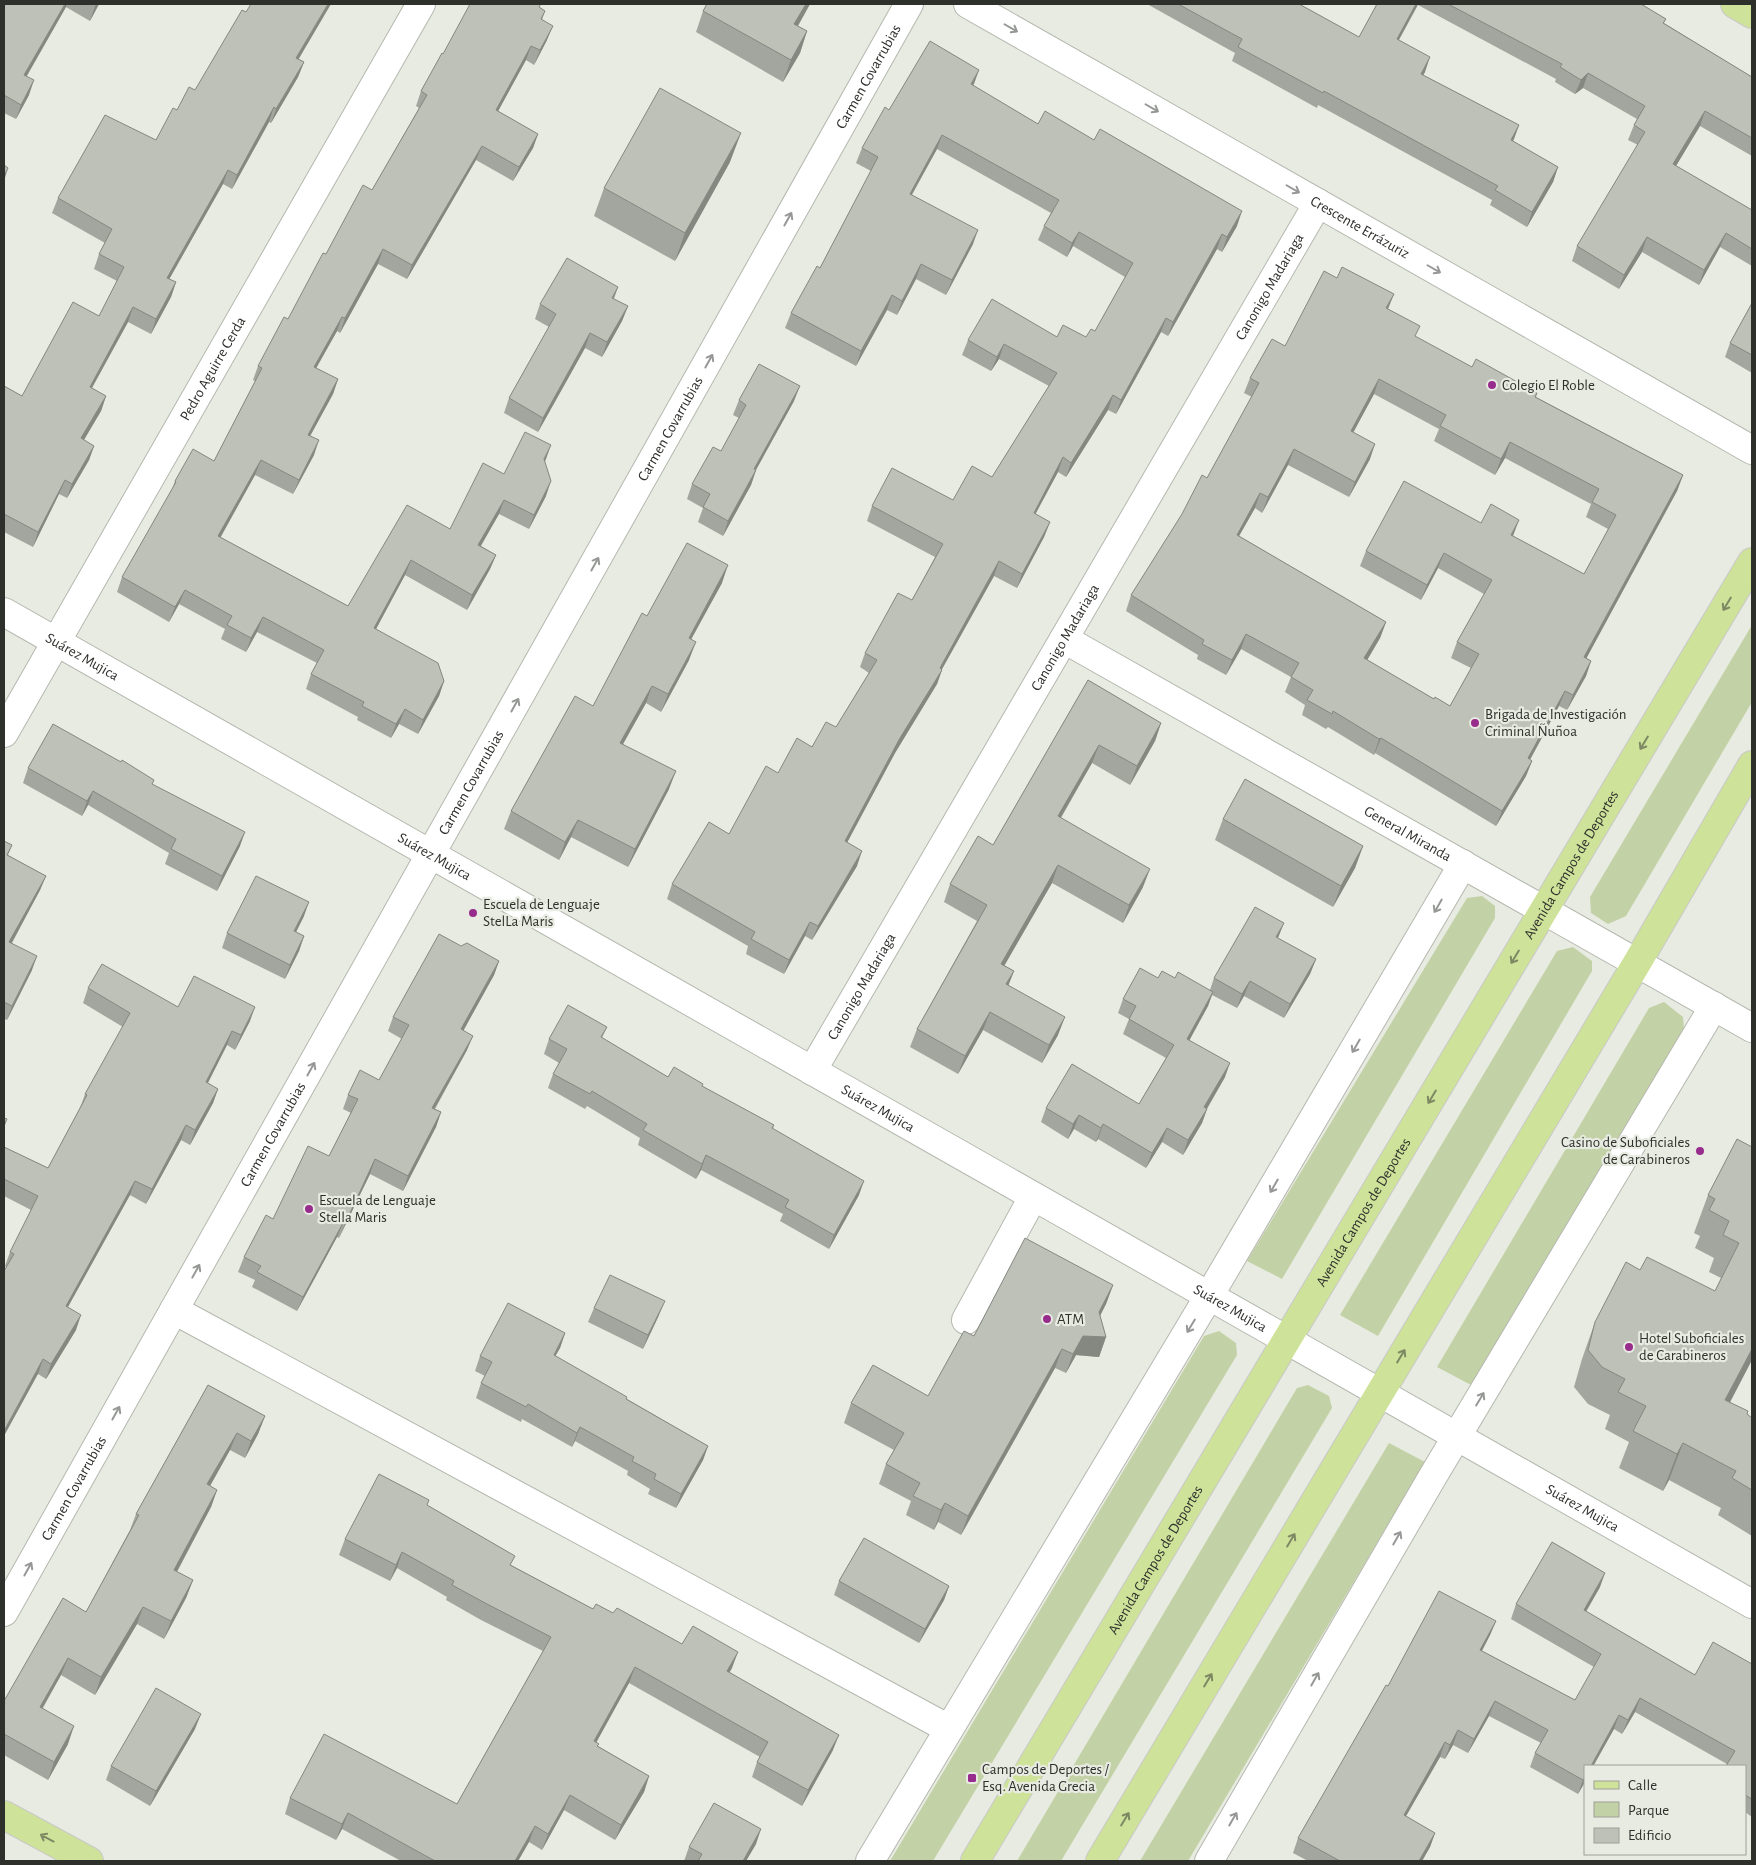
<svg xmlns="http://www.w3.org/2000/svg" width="1756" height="1865" font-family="'Alegreya Sans',sans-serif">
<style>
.green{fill:#c3d1a6}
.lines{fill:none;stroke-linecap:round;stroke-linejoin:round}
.minor-casing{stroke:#b5b8af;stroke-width:30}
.major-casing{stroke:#c9c9c8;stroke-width:30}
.minor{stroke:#fff;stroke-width:28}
.major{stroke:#cee29a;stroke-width:28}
.wall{fill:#a3a69e;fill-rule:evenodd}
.shaded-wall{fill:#858781}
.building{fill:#bec1b8;stroke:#858781;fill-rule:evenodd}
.oneway{stroke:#969896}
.oneway2{stroke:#7e8963}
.poi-dot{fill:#982c8d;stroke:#e8ebe1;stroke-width:2}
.labels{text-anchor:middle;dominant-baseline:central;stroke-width:4.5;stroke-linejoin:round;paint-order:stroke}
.street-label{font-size:15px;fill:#2e302c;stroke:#e8ebe1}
.poi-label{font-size:15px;fill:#2e302c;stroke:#e8ebe1;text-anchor:start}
</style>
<rect width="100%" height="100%" fill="#e8ebe1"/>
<path class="green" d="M 1752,625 L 1752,702 L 1626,916 L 1608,924 L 1591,913 L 1590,897 Z
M 1482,896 L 1495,906 L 1495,918 L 1282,1279 L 1247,1261 L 1467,898 Z
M 1573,947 L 1592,961 L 1592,971 L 1378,1336 L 1340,1315 L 1557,951 Z
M 1664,1002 L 1683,1017 L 1684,1029 L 1471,1385 L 1437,1367 L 1649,1008 Z
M 1219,1331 L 1236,1343 L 1237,1355 L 933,1861 L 890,1861 L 1204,1336 Z
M 1308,1385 L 1329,1396 L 1332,1408 L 1061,1861 L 1017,1861 L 1297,1388 Z
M 1389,1443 L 1425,1462 L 1188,1861 L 1140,1861 Z"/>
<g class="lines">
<defs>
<g id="minor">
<path id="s1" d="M 968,4 L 1752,450"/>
<path id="s2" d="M 4,612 L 1752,1604"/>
<path id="s3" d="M 1064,639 L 1752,1028"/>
<path id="s4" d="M 4,733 L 421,4"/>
<path id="s5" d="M 812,1071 L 1318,203"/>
<path d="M 174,1310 L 949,1729"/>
<path d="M 966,1320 L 1033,1197"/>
<path id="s6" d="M 4,1612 L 909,4"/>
<path d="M 870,1861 L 1209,1296 L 1463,864"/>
<path d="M 1209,1861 L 1433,1476 L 1714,1006"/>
</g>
<g id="major">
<path d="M 1735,4 L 1752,14"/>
<path d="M 4,1815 L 89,1861"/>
<path id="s7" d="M 975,1861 L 1752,562"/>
<path d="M 1100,1861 L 1637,963 L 1752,765"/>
</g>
</defs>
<use href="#minor" class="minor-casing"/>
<use href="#major" class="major-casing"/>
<use href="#minor" class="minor"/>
<use href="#major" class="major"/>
</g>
<path class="wall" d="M 4,4 L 99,4 L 90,21 L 66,7 L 27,76 L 29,95 L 16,119 L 4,113 Z
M 707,4 L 810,4 L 798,26 L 807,31 L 800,53 L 783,82 L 696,32 L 703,11 Z
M 1147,4 L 1299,4 L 1359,37 L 1377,4 L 1641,4 L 1666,19 L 1664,23 L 1752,77 L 1752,156 L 1700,126 L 1676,166 L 1752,210 L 1752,266 L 1720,247 L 1699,285 L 1642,252 L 1619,289 L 1572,261 L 1577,246 L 1638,145 L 1628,140 L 1634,125 L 1637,119 L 1583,88 L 1575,94 L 1555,82 L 1556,79 L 1418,5 L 1399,40 L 1425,72 L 1423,75 L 1519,125 L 1513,141 L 1558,167 L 1553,182 L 1527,227 L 1490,205 L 1492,200 L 1318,105 L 1317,108 L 1232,61 L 1235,53 Z
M 541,8 L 545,11 L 542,20 L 547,40 L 534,65 L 526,60 L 498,111 L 538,134 L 533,148 L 513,181 L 476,160 L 407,279 L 378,264 L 340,333 L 337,331 L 316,368 L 338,379 L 333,394 L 310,436 L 314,455 L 293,494 L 255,475 L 220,537 L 348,606 L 450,529 L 504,474 L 545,461 L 546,496 L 529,529 L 499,514 L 481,546 L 496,555 L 490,569 L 467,610 L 405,575 L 376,629 L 444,681 L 439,696 L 418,734 L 399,724 L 391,738 L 357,720 L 358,717 L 306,689 L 311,674 L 317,663 L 257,632 L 246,652 L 221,639 L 225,629 L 179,604 L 169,622 L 117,592 L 122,577 L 171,492 L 175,481 L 214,461 L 255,381 L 253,380 L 258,366 L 288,319 L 326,254 L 372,190 L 419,108 L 416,106 L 421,91 L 443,54 Z
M 299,59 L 304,62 L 298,77 L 271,123 L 269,122 L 232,189 L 223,184 L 169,279 L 176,282 L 171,297 L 151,334 L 128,322 L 92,388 L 106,396 L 101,411 L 84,440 L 94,446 L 89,460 L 67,498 L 59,494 L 33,547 L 4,532 L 4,386 L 22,396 L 99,316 L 117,281 L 94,269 L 99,254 L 105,243 L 52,213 L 58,198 L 156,140 L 177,110 L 195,90 Z
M 973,86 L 1038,124 L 1237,226 L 1222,252 L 1217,249 L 1168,336 L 1161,332 L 1116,414 L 1108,410 L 1066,477 L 1058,472 L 1035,514 L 1050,522 L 1044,537 L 1017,588 L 994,576 L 942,669 L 937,684 L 895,753 L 847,842 L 857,866 L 812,940 L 805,936 L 784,974 L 746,954 L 748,946 L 667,899 L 672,884 L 729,834 L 778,773 L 836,727 L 869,673 L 860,667 L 865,653 L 912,600 L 935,557 L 867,521 L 872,506 L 953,500 L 992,477 L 1049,386 L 999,359 L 991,371 L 962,355 L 968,340 L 1057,337 L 1086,337 L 1095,331 L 1125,277 L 1073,246 L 1067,257 L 1038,240 L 1044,226 L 1051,213 L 937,149 L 912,195 L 973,244 L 946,295 L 916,279 L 897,315 L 887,310 L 856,366 L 785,328 L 791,313 L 820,268 L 871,171 L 856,163 L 862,148 L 889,110 Z
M 730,162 L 675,261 L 594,216 L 604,188 Z
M 618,287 L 614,299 L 628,306 L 622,321 L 602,357 L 585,348 L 538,432 L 504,413 L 509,398 L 549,327 L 535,319 L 540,304 Z
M 1752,303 L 1752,373 L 1725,357 L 1730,343 Z
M 1388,309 L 1416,337 L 1472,367 L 1537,393 L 1536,397 L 1683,475 L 1677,491 L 1586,658 L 1591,661 L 1586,676 L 1567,710 L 1559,706 L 1530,760 L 1532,761 L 1526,776 L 1496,826 L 1375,753 L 1374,755 L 1328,727 L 1326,729 L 1302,715 L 1305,705 L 1285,692 L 1291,677 L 1241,649 L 1226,675 L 1197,659 L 1198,655 L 1126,611 L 1131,595 L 1207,478 L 1252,397 L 1244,393 L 1250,378 L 1285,346 ZM 1374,394 L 1439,429 L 1434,441 L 1495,475 L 1505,458 L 1591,504 L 1586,517 L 1608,529 L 1584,574 L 1513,536 L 1481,523 L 1366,551 L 1360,566 L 1421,600 L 1438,568 L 1484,594 L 1457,642 L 1451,658 L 1471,668 L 1450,706 L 1434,699 L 1367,660 L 1380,638 L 1386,622 L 1239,536 L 1255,508 L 1262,513 L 1288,465 L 1349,497 L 1370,459 L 1353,432 Z
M 739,400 L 794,401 L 756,470 L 751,485 L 723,536 L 698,522 L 703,508 L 687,499 L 692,484 L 721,451 L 739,418 L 733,415 Z
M 722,583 L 691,639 L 689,660 L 661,712 L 646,703 L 623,744 L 669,789 L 628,867 L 571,837 L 559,860 L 504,829 L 511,811 L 593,706 L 647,616 Z
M 1088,680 L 1161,723 L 1155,741 L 1130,785 L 1092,763 L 1061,818 L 1143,887 L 1123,923 L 1052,883 L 1004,965 L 1014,971 L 1008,985 L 1058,1035 L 1042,1063 L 983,1030 L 958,1074 L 910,1047 L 917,1029 L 977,921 L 944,902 L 950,884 L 993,845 Z
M 28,768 L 154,780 L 152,784 L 240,846 L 217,891 L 165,864 L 169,853 L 88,805 L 82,816 L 23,783 Z
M 1223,819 L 1363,846 L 1355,868 L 1333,907 L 1215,840 Z
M 4,841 L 12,845 L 8,855 L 46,876 L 40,890 L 12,943 L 32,970 L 7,1020 L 4,1019 Z
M 304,916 L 296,932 L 304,936 L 299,951 L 285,979 L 222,948 L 227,933 Z
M 1278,938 L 1316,959 L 1310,974 L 1284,1018 L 1244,996 L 1237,1008 L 1212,995 L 1208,1006 L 1189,1040 L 1225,1077 L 1207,1109 L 1202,1123 L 1183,1155 L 1162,1142 L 1146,1168 L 1098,1139 L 1096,1142 L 1074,1129 L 1068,1139 L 1041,1122 L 1046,1108 L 1139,1104 L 1166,1058 L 1123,1034 L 1129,1019 L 1118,1013 L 1123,999 L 1158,978 L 1175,978 L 1210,990 L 1214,978 Z
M 461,946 L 499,961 L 494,975 L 463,1031 L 467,1050 L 435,1109 L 441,1112 L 436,1127 L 403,1191 L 370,1174 L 339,1238 L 337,1237 L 297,1311 L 252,1287 L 255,1280 L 238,1272 L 244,1257 L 273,1219 L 329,1156 L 351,1113 L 343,1109 L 348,1095 L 379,1080 L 402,1039 L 388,1031 L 393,1017 Z
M 88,988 L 178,1007 L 250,1021 L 235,1050 L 227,1045 L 208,1083 L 218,1089 L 213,1103 L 190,1145 L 181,1140 L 146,1204 L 130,1195 L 68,1307 L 76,1330 L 46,1379 L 38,1374 L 6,1267 L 5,1266 L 10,1252 L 31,1210 L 4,1196 L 4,1147 L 48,1168 L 80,1108 L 85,1094 L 123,1027 L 83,1003 Z
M 607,1027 L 602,1038 L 668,1077 L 703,1087 L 774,1125 L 773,1129 L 859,1195 L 829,1249 L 780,1221 L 783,1214 L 701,1170 L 696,1179 L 638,1145 L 640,1138 L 587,1106 L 585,1109 L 548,1088 L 553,1074 L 559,1063 L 544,1054 L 549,1039 Z
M 1752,1147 L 1730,1402 L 1752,1418 L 1752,1536 L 1718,1515 L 1721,1508 L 1669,1480 L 1663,1491 L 1619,1468 L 1629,1442 L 1605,1429 L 1610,1415 L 1588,1404 L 1574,1387 L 1582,1359 L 1595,1322 L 1640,1270 L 1715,1291 L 1721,1278 L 1709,1272 L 1714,1258 L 1695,1248 L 1700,1236 L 1694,1233 L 1708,1195 Z
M 1113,1285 L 1106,1304 L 1100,1316 L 1106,1337 L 1099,1357 L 1076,1355 L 1066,1373 L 1055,1368 L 961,1535 L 938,1522 L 934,1530 L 906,1515 L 911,1501 L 879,1484 L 886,1464 L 894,1450 L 844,1423 L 851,1403 L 928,1396 L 974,1336 Z
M 594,1308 L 659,1315 L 643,1349 L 588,1322 Z
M 565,1333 L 560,1348 L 555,1356 L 627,1399 L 708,1446 L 703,1460 L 676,1508 L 648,1494 L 650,1489 L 627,1475 L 628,1471 L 575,1441 L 572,1447 L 522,1419 L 521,1422 L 476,1398 L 481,1383 L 485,1376 L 475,1371 L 480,1356 Z
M 208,1385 L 265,1416 L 258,1434 L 245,1458 L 230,1450 L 210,1486 L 217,1490 L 211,1507 L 177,1572 L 193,1580 L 186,1598 L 164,1639 L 137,1624 L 95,1695 L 61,1675 L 43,1708 L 68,1744 L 48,1780 L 4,1755 L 4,1701 L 86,1612 L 130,1530 L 136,1514 Z
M 427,1505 L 511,1565 L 593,1609 L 613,1613 L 732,1668 L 729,1673 L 833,1750 L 802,1806 L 752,1777 L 757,1762 L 760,1757 L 629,1683 L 596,1743 L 598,1746 L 649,1776 L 644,1792 L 615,1840 L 564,1810 L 542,1850 L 529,1842 L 518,1861 L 401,1861 L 342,1829 L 336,1840 L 285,1814 L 290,1798 L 457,1804 L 543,1651 L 481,1620 L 446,1600 L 447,1597 L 397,1568 L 390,1581 L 339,1555 L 345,1539 Z
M 839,1581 L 949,1586 L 944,1600 L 919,1643 L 834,1595 Z
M 1600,1587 L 1586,1612 L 1695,1675 L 1752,1664 L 1752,1817 L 1745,1812 L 1745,1766 L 1727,1764 L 1635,1712 L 1622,1734 L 1614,1729 L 1578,1794 L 1530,1767 L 1535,1753 L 1541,1743 L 1489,1716 L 1468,1753 L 1453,1745 L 1445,1759 L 1440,1757 L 1406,1816 L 1435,1833 L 1430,1847 L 1422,1861 L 1308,1861 L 1293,1853 L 1298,1838 L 1388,1686 L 1496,1621 L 1490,1635 L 1482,1651 L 1575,1700 L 1594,1667 L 1511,1619 L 1516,1604 Z
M 195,1729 L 150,1806 L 106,1780 L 111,1766 Z
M 756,1844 L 746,1861 L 684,1861 L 689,1847 Z"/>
<path class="shaded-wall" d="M 65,4 L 67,4 L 66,7 L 19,89 L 24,75 Z
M 97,4 L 99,4 L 90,21 L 95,6 Z
M 328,4 L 331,4 L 291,72 L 296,58 Z
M 806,4 L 810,4 L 787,45 L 794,24 Z
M 1416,4 L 1418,4 L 1391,54 L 1397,39 Z
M 553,26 L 547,40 L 534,65 L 540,50 Z
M 807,31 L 800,53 L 783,82 L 791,60 Z
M 531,46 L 526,60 L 491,124 L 496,110 Z
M 1430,57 L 1425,72 L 1416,88 L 1421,74 Z
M 304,62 L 298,77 L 271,123 L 276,109 Z
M 979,70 L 974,84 L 965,99 L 971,84 Z
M 1588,73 L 1583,88 L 1575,94 L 1581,80 Z
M 34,80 L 29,95 L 16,119 L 21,105 Z
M 274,107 L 269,122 L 232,189 L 237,175 Z
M 1705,111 L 1700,126 L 1668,179 L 1673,164 Z
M 1519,125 L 1514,139 L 1506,155 L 1511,140 Z
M 741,133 L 730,162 L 675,261 L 685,233 Z
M 538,134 L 533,148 L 513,181 L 519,167 Z
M 942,135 L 937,149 L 904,208 L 910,194 Z
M 482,146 L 476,160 L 407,279 L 412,265 Z
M 1558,167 L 1553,182 L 1527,227 L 1532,212 Z
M 8,168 L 4,181 L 4,176 Z
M 228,170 L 223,184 L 162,292 L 167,278 Z
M 1242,211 L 1237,226 L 1222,252 L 1227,237 Z
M 978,230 L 973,244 L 946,295 L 952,280 Z
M 1079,232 L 1073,246 L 1067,257 L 1072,243 Z
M 1726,233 L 1720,247 L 1699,285 L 1704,270 Z
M 1222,234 L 1217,249 L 1168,336 L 1173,322 Z
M 1647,237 L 1642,252 L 1619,289 L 1624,275 Z
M 383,249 L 378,264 L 340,333 L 345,318 Z
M 921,264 L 916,279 L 897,315 L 902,301 Z
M 176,282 L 171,297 L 151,334 L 156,319 Z
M 618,287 L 612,301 L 612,298 Z
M 1394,294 L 1388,309 L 1386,308 Z
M 892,295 L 887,310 L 856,366 L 861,351 Z
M 628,306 L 622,321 L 602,357 L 607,342 Z
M 133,307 L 128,322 L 84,402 L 90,387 Z
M 342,317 L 337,331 L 309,381 L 314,367 Z
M 1166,318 L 1161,332 L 1116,414 L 1121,400 Z
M 590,333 L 585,348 L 538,432 L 543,418 Z
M 1004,344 L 999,359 L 991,371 L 997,357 Z
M 338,379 L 333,394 L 303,449 L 308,435 Z
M 1379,379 L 1374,394 L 1346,446 L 1351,431 Z
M 800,386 L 794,401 L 748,484 L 754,469 Z
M 1113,395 L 1108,410 L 1066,477 L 1071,463 Z
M 106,396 L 101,411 L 76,453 L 81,438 Z
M 319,440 L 314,455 L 293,494 L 299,480 Z
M 1510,442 L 1505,458 L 1495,475 L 1501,459 Z
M 1375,444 L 1370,459 L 1349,497 L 1355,482 Z
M 551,445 L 546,459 L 539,474 L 544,459 Z
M 94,446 L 89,460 L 67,498 L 72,484 Z
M 1294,449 L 1288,465 L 1262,513 L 1268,497 Z
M 1063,457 L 1058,472 L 1028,528 L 1034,513 Z
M 261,460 L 255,475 L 213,551 L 218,536 Z
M 756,470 L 751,485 L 723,536 L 728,521 Z
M 1683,475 L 1677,491 L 1579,672 L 1584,657 Z
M 65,480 L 59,494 L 33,547 L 38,532 Z
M 551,481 L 546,496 L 529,529 L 534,515 Z
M 1260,493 L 1255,508 L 1231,550 L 1237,535 Z
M 504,500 L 499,514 L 473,559 L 478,545 Z
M 1519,520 L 1513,536 L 1506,550 L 1511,535 Z
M 1050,522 L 1044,537 L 1017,588 L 1022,574 Z
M 1444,553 L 1438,568 L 1421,600 L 1427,585 Z
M 496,555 L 490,569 L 467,610 L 472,595 Z
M 411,560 L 405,575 L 369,642 L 374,628 Z
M 999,561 L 994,576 L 937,678 L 942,670 L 937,684 L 895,753 L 840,856 L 845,841 L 900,738 Z
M 728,565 L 722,583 L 682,656 L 689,638 Z
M 185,590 L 179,604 L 169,622 L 175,607 Z
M 263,617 L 257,632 L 246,652 L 251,638 Z
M 1386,622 L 1380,638 L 1359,674 L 1364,658 Z
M 1246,634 L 1241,649 L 1226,675 L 1232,660 Z
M 696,642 L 689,660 L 661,712 L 668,694 Z
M 1591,661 L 1586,676 L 1567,710 L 1573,695 Z
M 444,681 L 439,696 L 418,734 L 423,720 Z
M 652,686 L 646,703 L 614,760 L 620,743 Z
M 1565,691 L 1559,706 L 1522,774 L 1528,758 Z
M 405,709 L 399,724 L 391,738 L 396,724 Z
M 1161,723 L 1155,741 L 1130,785 L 1137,766 Z
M 1381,738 L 1375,753 L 1374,755 L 1379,739 Z
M 1099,745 L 1092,763 L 1051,834 L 1058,816 Z
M 1532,761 L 1526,776 L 1496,826 L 1502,811 Z
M 676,771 L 669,789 L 628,867 L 635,849 Z
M 93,791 L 88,805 L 82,816 L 87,801 Z
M 578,820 L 571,837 L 559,860 L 565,842 Z
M 245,832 L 240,846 L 217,891 L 222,876 Z
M 1363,846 L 1355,868 L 1333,907 L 1341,886 Z
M 862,851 L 857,866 L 812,940 L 818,926 Z
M 1058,865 L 1052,883 L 995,982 L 1001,964 Z
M 1150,869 L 1143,887 L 1123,923 L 1129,905 Z
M 46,876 L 40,890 L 4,957 L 9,942 Z
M 309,902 L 304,916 L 289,946 L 294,931 Z
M 810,922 L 805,936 L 784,974 L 789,960 Z
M 1284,923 L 1278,938 L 1276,937 Z
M 304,936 L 299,951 L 285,979 L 290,965 Z
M 37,956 L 32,970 L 7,1020 L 12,1006 Z
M 1316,959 L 1310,974 L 1284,1018 L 1290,1004 Z
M 499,961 L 494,975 L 456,1044 L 461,1029 Z
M 1014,971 L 1007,989 L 1006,984 Z
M 1250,981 L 1244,996 L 1237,1008 L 1242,994 Z
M 1213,992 L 1208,1006 L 1182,1054 L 1187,1039 Z
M 255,1007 L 250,1021 L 235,1050 L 241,1035 Z
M 990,1012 L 983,1030 L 958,1074 L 965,1056 Z
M 1065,1017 L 1058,1035 L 1042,1063 L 1049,1045 Z
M 232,1031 L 227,1045 L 201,1096 L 206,1082 Z
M 473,1036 L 467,1050 L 427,1122 L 432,1108 Z
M 1230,1063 L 1225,1077 L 1199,1122 L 1204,1107 Z
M 218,1089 L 213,1103 L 190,1145 L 195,1130 Z
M 1207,1109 L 1202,1123 L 1183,1155 L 1188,1140 Z
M 441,1112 L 436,1127 L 403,1191 L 408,1176 Z
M 1079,1115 L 1074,1129 L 1068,1139 L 1073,1124 Z
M 1103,1124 L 1098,1139 L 1096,1142 L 1101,1128 Z
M 186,1125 L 181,1140 L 146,1204 L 152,1189 Z
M 1167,1128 L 1162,1142 L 1146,1168 L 1152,1153 Z
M 706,1155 L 701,1170 L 696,1179 L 702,1164 Z
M 375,1159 L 370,1174 L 339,1238 L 345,1224 Z
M 135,1181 L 130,1195 L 60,1321 L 66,1306 Z
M 864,1181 L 859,1195 L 829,1249 L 834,1235 Z
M 343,1223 L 337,1237 L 297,1311 L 303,1297 Z
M 1113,1285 L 1106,1304 L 1092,1331 L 1099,1312 Z
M 665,1301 L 659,1315 L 643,1349 L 648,1335 Z
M 81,1315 L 76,1330 L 46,1379 L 51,1364 Z
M 565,1333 L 560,1348 L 548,1369 L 554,1355 Z
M 1083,1336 L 1106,1337 L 1099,1357 L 1076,1355 L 1066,1373 L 1073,1354 Z
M 1062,1349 L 1055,1368 L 961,1535 L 968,1516 Z
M 1752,1349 L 1752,1360 L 1712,1437 L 1725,1400 Z
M 43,1359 L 38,1374 L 4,1436 L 4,1431 Z
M 265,1416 L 258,1434 L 245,1458 L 251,1441 Z
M 580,1427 L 575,1441 L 572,1447 L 577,1433 Z
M 237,1433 L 230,1450 L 201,1502 L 207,1484 Z
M 1683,1443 L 1669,1480 L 1663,1491 L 1677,1454 Z
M 708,1446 L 703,1460 L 676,1508 L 681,1494 Z
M 217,1490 L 211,1507 L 168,1588 L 174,1570 Z
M 945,1503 L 938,1522 L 934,1530 L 941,1510 Z
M 402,1552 L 397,1568 L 390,1581 L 396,1565 Z
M 1605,1573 L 1600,1587 L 1578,1625 L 1584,1610 Z
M 193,1580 L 186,1598 L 164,1639 L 171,1621 Z
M 949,1586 L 944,1600 L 919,1643 L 925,1629 Z
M 143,1607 L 137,1624 L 95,1695 L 101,1677 Z
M 1496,1621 L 1490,1635 L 1475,1664 L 1480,1650 Z
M 738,1652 L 732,1668 L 721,1687 L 727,1671 Z
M 68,1658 L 61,1675 L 33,1724 L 40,1707 Z
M 635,1667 L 629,1683 L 588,1757 L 594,1741 Z
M 1640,1698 L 1635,1712 L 1622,1734 L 1628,1720 Z
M 1495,1701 L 1489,1716 L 1468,1753 L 1474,1739 Z
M 201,1714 L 195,1729 L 150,1806 L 156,1791 Z
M 1619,1715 L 1614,1729 L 1593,1766 L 1591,1766 Z
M 74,1726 L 68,1744 L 48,1780 L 54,1762 Z
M 1458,1730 L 1453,1745 L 1445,1759 L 1450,1745 Z
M 839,1735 L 833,1750 L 802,1806 L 808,1790 Z
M 1445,1742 L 1440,1757 L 1398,1830 L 1404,1815 Z
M 649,1776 L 644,1792 L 615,1840 L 621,1825 Z
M 1585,1777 L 1585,1782 L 1578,1794 L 1583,1780 Z
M 570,1795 L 564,1810 L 542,1850 L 548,1834 Z
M 348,1813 L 342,1829 L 336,1840 L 342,1824 Z
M 535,1826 L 529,1842 L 518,1861 L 515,1861 Z
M 761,1829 L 756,1844 L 746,1861 L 743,1861 Z
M 1435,1833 L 1430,1847 L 1422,1861 L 1419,1861 Z"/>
<path class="building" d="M 4,4 L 65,4 L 24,75 L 34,80 L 21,105 L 4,95 Z
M 251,4 L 328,4 L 296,58 L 304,62 L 276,109 L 274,107 L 237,175 L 228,170 L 167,278 L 176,282 L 156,319 L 133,307 L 90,387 L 106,396 L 81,438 L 94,446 L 72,484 L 65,480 L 38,532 L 4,514 L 4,386 L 22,396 L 73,302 L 99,316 L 124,267 L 99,254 L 112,229 L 58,198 L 105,115 L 156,140 L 173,108 L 177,110 L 189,87 L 195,90 L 242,10 L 246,12 Z
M 470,4 L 541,4 L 539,7 L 545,11 L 541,19 L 553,26 L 540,50 L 531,46 L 496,110 L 538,134 L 519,167 L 482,146 L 412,265 L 383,249 L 345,318 L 342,317 L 314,367 L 338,379 L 308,435 L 319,440 L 299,480 L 261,460 L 218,536 L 348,606 L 407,505 L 450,529 L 483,463 L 504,474 L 525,432 L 551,445 L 544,459 L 551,481 L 534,515 L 504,500 L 478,545 L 496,555 L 472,595 L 411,560 L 374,628 L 438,663 L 444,681 L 423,720 L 405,709 L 396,724 L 362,706 L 364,702 L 311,674 L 324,650 L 263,617 L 251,638 L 227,625 L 232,616 L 185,590 L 175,607 L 122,577 L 176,482 L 175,481 L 193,449 L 214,461 L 262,368 L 258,366 L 284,317 L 288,319 L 323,253 L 326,254 L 363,185 L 372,190 L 427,95 L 421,91 L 442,53 L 443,54 Z
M 707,4 L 806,4 L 794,24 L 807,31 L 791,60 L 703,11 Z
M 1178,4 L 1299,4 L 1359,37 L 1377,4 L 1416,4 L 1397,39 L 1430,57 L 1421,74 L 1519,125 L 1511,140 L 1558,167 L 1532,212 L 1495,190 L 1498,186 L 1324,91 L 1323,93 L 1238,47 L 1242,39 Z
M 1448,4 L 1641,4 L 1666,19 L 1663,23 L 1752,77 L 1752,138 L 1705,111 L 1673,164 L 1752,210 L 1752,249 L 1726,233 L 1704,270 L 1647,237 L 1624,275 L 1577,246 L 1645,132 L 1634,125 L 1645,106 L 1588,73 L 1581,80 L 1560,67 L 1562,64 Z
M 930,41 L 979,70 L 971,84 L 1038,124 L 1045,111 L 1094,140 L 1100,129 L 1242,211 L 1227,237 L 1222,234 L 1173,322 L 1166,318 L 1121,400 L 1113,395 L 1071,463 L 1063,457 L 1034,513 L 1050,522 L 1022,574 L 999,561 L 940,668 L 942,670 L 900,738 L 845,841 L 862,851 L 818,926 L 810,922 L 789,960 L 751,939 L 755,932 L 672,884 L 709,822 L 729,834 L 766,766 L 778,773 L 797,738 L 812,747 L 826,722 L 836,727 L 877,660 L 865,653 L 898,593 L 912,600 L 943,544 L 872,506 L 892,468 L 953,500 L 972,466 L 992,477 L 1057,373 L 1004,344 L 997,357 L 968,340 L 992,299 L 1057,337 L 1063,325 L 1086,337 L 1091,329 L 1095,331 L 1133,263 L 1079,232 L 1072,243 L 1044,226 L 1059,200 L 942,135 L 910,194 L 978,230 L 952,280 L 921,264 L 902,301 L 892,295 L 861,351 L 791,313 L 817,266 L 820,268 L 878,157 L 862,148 L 885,107 L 889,110 Z
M 660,88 L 741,133 L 685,233 L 604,188 Z
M 4,165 L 8,168 L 4,176 Z
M 567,258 L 618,287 L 612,298 L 628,306 L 607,342 L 590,333 L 543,418 L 509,398 L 556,314 L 540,304 Z
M 1342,267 L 1394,294 L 1386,308 L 1420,326 L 1415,336 L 1472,367 L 1476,359 L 1537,393 L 1535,397 L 1683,475 L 1584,657 L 1591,661 L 1573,695 L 1565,691 L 1528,758 L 1532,761 L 1502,811 L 1381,738 L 1379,739 L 1333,711 L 1332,714 L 1307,700 L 1313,690 L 1291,677 L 1299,663 L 1246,634 L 1232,660 L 1202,644 L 1204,640 L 1131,595 L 1182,514 L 1202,475 L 1207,478 L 1259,383 L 1250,378 L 1272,339 L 1285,346 L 1324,271 L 1337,278 ZM 1379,379 L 1446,415 L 1440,426 L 1501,459 L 1510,442 L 1599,489 L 1592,502 L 1616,515 L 1584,574 L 1511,535 L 1519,520 L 1491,504 L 1481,523 L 1404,481 L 1366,551 L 1427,585 L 1444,553 L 1492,580 L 1457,642 L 1479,654 L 1450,706 L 1435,697 L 1434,699 L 1364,658 L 1386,622 L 1237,535 L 1260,493 L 1268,497 L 1294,449 L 1355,482 L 1375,444 L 1351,431 Z
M 1752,303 L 1752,355 L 1730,343 Z
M 759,364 L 800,386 L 754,469 L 756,470 L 728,521 L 703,507 L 710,494 L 692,484 L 713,447 L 721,451 L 746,405 L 739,400 Z
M 687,543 L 728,565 L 689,638 L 696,642 L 668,694 L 652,686 L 620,743 L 676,771 L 635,849 L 578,820 L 565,842 L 511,811 L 575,696 L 593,706 L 642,613 L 647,616 Z
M 1088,680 L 1161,723 L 1137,766 L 1099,745 L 1058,816 L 1150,869 L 1129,905 L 1058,865 L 1001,964 L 1014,971 L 1006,984 L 1065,1017 L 1049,1045 L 990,1012 L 965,1056 L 917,1029 L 987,905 L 950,884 L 978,836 L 993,845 Z
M 53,724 L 121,762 L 122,760 L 154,780 L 152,784 L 245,832 L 222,876 L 171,849 L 176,839 L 93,791 L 87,801 L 28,768 Z
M 1245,779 L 1363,846 L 1341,886 L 1223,819 Z
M 4,841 L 12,845 L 7,855 L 46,876 L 9,942 L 37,956 L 12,1006 L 4,1002 Z
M 256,876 L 309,902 L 294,931 L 304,936 L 290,965 L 227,933 Z
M 1255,907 L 1284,923 L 1276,937 L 1316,959 L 1290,1004 L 1250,981 L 1242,994 L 1214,978 Z
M 439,934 L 461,946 L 467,943 L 499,961 L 461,1029 L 473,1036 L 432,1108 L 441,1112 L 408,1176 L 375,1159 L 345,1224 L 343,1223 L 303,1297 L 257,1272 L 261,1266 L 244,1257 L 266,1215 L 273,1219 L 308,1146 L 329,1156 L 358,1099 L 348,1095 L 360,1070 L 379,1080 L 409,1025 L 393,1017 Z
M 102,964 L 178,1007 L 194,976 L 255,1007 L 241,1035 L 232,1031 L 206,1082 L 218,1089 L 195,1130 L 186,1125 L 152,1189 L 135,1181 L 66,1306 L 81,1315 L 51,1364 L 43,1359 L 4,1431 L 4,1271 L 14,1254 L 10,1252 L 38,1196 L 4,1179 L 4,1147 L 48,1168 L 87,1095 L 85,1094 L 130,1013 L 88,988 Z
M 1140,968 L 1158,978 L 1162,971 L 1175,978 L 1178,972 L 1213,992 L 1187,1039 L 1230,1063 L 1204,1107 L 1207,1109 L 1188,1140 L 1167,1128 L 1152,1153 L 1103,1124 L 1101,1128 L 1079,1115 L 1073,1124 L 1046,1108 L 1072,1064 L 1139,1104 L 1174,1045 L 1129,1019 L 1136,1006 L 1123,999 Z
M 568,1005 L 607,1027 L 601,1037 L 668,1077 L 674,1067 L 703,1084 L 702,1086 L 774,1125 L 772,1128 L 864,1181 L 834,1235 L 785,1207 L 789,1200 L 706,1155 L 702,1164 L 643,1130 L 647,1124 L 592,1091 L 590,1094 L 553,1074 L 567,1049 L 549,1039 Z
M 4,1118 L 7,1119 L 4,1126 Z
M 1737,1139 L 1752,1147 L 1752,1349 L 1725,1400 L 1748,1411 L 1747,1414 L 1752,1418 L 1752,1490 L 1732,1478 L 1736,1471 L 1683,1443 L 1677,1454 L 1633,1431 L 1646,1406 L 1618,1392 L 1625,1379 L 1602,1367 L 1588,1350 L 1595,1322 L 1626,1262 L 1640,1270 L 1647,1257 L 1715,1291 L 1739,1243 L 1723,1235 L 1729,1221 L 1709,1210 L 1715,1199 L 1708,1195 Z
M 1025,1238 L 1113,1285 L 1099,1312 L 1106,1337 L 1083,1336 L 1073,1354 L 1062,1349 L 968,1516 L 945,1503 L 941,1510 L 913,1496 L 920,1483 L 886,1464 L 904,1433 L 851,1403 L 873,1365 L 928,1396 L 964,1331 L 974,1336 Z
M 610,1275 L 665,1301 L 648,1335 L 594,1308 Z
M 508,1303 L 565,1333 L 554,1355 L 627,1397 L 626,1399 L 708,1446 L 681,1494 L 654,1479 L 656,1474 L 632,1461 L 634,1457 L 580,1427 L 577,1433 L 528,1404 L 526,1407 L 481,1383 L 492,1362 L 480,1356 Z
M 208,1385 L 265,1416 L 251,1441 L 237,1433 L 207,1484 L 217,1490 L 174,1570 L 193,1580 L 171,1621 L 143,1607 L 101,1677 L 68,1658 L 40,1707 L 74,1726 L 54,1762 L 4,1734 L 4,1701 L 63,1598 L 86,1612 L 139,1515 L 136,1514 Z
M 379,1474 L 429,1500 L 427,1505 L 515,1556 L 510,1565 L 593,1609 L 596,1604 L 613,1613 L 617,1608 L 682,1644 L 693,1626 L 738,1652 L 727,1671 L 839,1735 L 808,1790 L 757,1762 L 768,1742 L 635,1667 L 594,1741 L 599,1744 L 597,1746 L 649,1776 L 621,1825 L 570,1795 L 548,1834 L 535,1826 L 515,1861 L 435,1861 L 348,1813 L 342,1824 L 290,1798 L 324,1734 L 457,1804 L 551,1637 L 487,1604 L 452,1585 L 454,1581 L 402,1552 L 396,1565 L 345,1539 Z
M 864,1538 L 949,1586 L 925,1629 L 839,1581 Z
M 1552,1542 L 1605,1573 L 1584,1610 L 1695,1675 L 1713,1642 L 1752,1664 L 1752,1687 L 1751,1688 L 1752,1689 L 1752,1799 L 1745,1795 L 1745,1766 L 1726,1766 L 1735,1751 L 1640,1698 L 1628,1720 L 1619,1715 L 1591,1766 L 1585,1766 L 1585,1777 L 1583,1780 L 1535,1753 L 1548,1730 L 1495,1701 L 1474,1739 L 1458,1730 L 1450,1745 L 1445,1742 L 1404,1815 L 1435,1833 L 1419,1861 L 1340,1861 L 1298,1838 L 1386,1685 L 1388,1686 L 1439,1591 L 1496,1621 L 1480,1650 L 1575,1700 L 1601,1654 L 1516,1604 Z
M 156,1688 L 201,1714 L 156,1791 L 111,1766 Z
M 714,1803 L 761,1829 L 743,1861 L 698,1861 L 702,1854 L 689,1847 Z"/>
<defs><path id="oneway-shaft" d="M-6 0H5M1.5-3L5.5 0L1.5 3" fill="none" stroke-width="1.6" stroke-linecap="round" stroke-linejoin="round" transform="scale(1.25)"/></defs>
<g class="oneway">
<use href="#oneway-shaft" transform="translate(1011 28) rotate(30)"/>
<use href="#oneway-shaft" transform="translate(1152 108) rotate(30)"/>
<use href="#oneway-shaft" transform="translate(1293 189) rotate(30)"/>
<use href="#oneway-shaft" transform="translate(788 219) rotate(-61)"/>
<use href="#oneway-shaft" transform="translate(1434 269) rotate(30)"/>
<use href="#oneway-shaft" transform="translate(709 361) rotate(-61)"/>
<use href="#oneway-shaft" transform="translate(595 564) rotate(-61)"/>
<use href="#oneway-shaft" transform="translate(515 705) rotate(-61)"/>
<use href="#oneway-shaft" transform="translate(1438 906) rotate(120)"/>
<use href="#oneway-shaft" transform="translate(1356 1046) rotate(120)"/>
<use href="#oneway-shaft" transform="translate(311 1069) rotate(-61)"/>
<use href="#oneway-shaft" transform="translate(1274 1186) rotate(120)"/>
<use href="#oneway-shaft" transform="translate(196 1271) rotate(-61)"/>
<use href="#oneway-shaft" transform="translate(1191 1326) rotate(121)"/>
<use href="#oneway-shaft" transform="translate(1480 1399) rotate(-59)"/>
<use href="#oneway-shaft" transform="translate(116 1413) rotate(-61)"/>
<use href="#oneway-shaft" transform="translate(1397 1538) rotate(-60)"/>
<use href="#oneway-shaft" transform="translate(28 1569) rotate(-61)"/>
<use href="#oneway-shaft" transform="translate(1315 1679) rotate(-60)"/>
<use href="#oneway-shaft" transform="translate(1233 1819) rotate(-60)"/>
</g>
<g class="oneway2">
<use href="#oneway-shaft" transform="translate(1727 604) rotate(121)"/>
<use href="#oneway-shaft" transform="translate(1644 743) rotate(121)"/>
<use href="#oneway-shaft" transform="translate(1515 957) rotate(121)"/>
<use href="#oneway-shaft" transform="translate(1432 1097) rotate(121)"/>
<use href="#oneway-shaft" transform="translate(1401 1356) rotate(-59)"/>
<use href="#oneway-shaft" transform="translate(1291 1540) rotate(-59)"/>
<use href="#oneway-shaft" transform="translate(1208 1680) rotate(-59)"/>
<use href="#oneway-shaft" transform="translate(1125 1819) rotate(-59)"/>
<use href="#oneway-shaft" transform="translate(47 1838) rotate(-152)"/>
</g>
<g class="poi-dot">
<circle cx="1492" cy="385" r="5"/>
<circle cx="1475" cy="723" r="5"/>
<circle cx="473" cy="913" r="5"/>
<circle cx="1700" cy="1151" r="5"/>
<circle cx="309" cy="1209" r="5"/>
<circle cx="1047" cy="1319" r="5"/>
<circle cx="1629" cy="1347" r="5"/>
<rect x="967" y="1773" width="10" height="10" rx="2.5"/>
</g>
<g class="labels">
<g class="street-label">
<text stroke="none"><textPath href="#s6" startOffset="1762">Carmen Covarrubias</textPath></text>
<text stroke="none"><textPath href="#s1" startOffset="451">Crescente Errázuriz</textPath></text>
<text stroke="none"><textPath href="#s5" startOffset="908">Canonigo Madariaga</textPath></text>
<text stroke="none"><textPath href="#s4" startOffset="420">Pedro Aguirre Cerda</textPath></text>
<text stroke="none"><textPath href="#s6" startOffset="1358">Carmen Covarrubias</textPath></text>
<text stroke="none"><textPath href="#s5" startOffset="502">Canonigo Madariaga</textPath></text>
<text stroke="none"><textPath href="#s2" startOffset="90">Suárez Mujica</textPath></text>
<text stroke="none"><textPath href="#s6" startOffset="952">Carmen Covarrubias</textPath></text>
<text stroke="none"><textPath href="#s3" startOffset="395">General Miranda</textPath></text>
<text stroke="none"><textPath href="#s2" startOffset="495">Suárez Mujica</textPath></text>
<text stroke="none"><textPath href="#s7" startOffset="1161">Avenida Campos de Deportes</textPath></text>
<text stroke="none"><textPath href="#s5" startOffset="98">Canonigo Madariaga</textPath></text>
<text stroke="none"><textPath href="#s2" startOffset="1005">Suárez Mujica</textPath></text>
<text stroke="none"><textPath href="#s6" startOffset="548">Carmen Covarrubias</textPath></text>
<text stroke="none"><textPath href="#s7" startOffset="756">Avenida Campos de Deportes</textPath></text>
<text stroke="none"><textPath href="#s2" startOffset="1410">Suárez Mujica</textPath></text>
<text stroke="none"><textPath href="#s6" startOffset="142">Carmen Covarrubias</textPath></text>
<text stroke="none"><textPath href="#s2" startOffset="1815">Suárez Mujica</textPath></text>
<text stroke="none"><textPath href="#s7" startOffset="351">Avenida Campos de Deportes</textPath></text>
</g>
<g class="poi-label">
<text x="1502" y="385">Colegio El Roble</text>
<text x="1485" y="714">Brigada de Investigación<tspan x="1485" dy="17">Criminal Ñuñoa</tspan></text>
<text x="483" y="904">Escuela de Lenguaje<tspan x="483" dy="17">StelLa Maris</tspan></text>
<text x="1690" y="1142" text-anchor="end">Casino de Suboficiales<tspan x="1690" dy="17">de Carabineros</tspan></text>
<text x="319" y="1200">Escuela de Lenguaje<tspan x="319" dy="17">Stella Maris</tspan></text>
<text x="1057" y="1319">ATM</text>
<text x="1639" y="1338">Hotel Suboficiales<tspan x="1639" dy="17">de Carabineros</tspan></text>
<text x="982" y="1769">Campos de Deportes /<tspan x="982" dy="17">Esq. Avenida Grecia</tspan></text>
</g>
</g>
<rect width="1756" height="1865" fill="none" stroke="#2e302c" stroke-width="10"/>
<rect x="1584" y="1765" width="162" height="90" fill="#e8ebe1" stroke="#9ea099"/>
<rect x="1594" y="1781" width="25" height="8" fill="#cee29a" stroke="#9ea099"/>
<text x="1628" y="1790" font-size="15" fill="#2e302c">Calle</text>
<rect x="1594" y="1802" width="25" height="15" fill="#c3d1a6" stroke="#9ea099"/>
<text x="1628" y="1815" font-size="15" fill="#2e302c">Parque</text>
<rect x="1594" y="1828" width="25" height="15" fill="#bec1b8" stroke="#9ea099"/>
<text x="1628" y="1840" font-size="15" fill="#2e302c">Edificio</text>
</svg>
